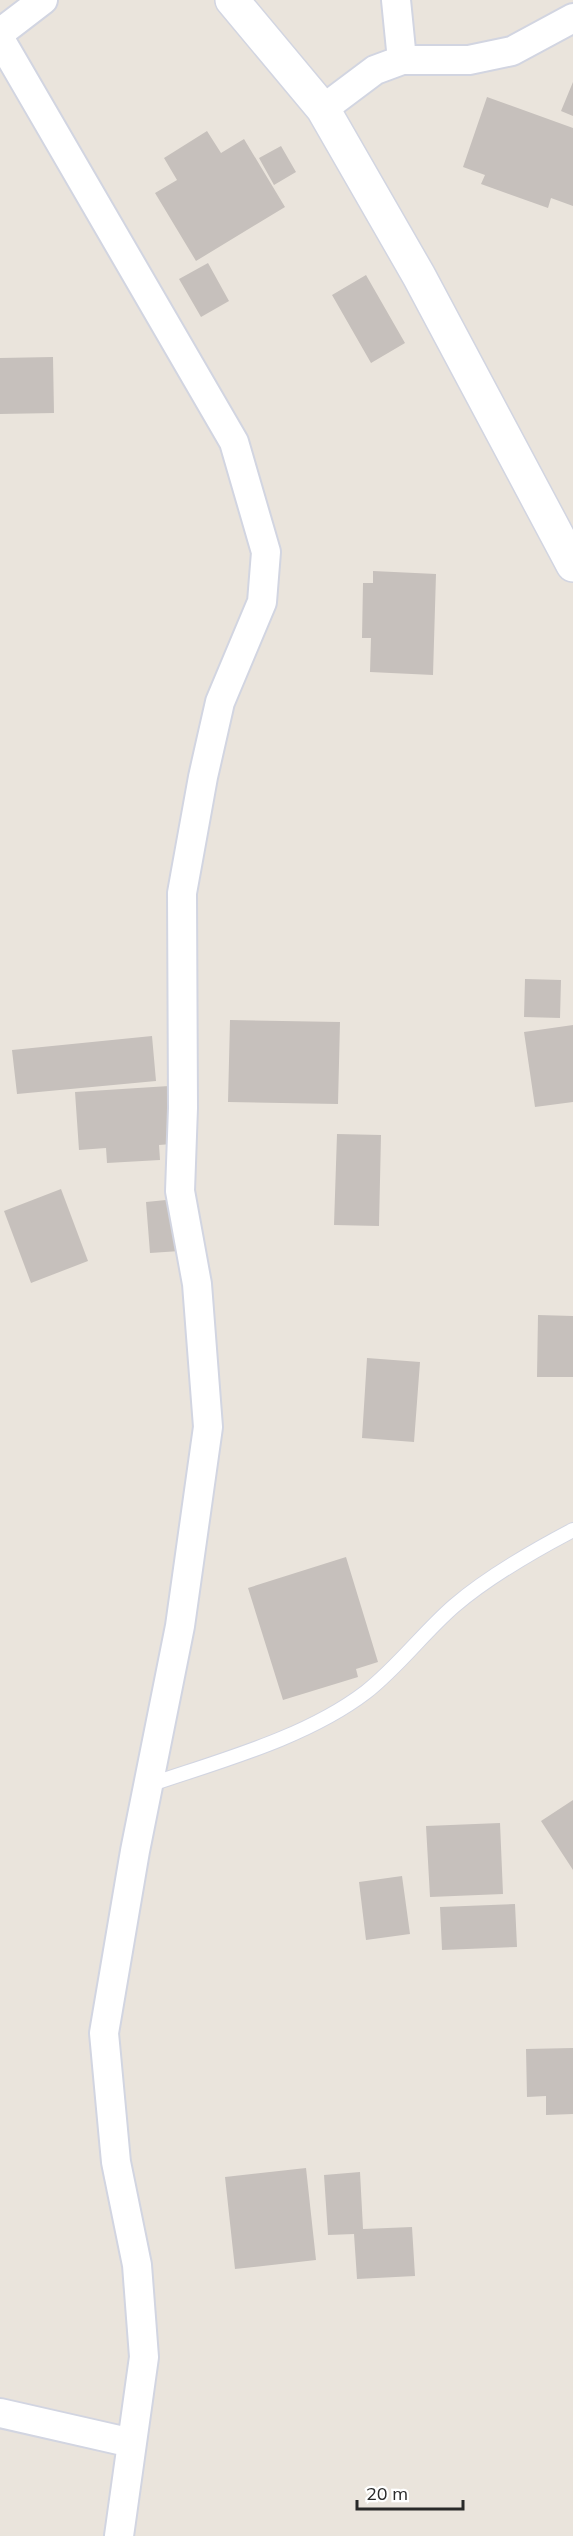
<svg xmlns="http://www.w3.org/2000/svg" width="573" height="2536" font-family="Mulish,sans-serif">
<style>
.building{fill:#c6c0bc}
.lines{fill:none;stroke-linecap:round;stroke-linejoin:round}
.lane-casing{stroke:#d2d5e1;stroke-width:16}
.street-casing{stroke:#d2d5e1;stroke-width:32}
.secondary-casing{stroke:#d2d5e1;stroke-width:36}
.lane{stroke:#fff;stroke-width:14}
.street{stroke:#fff;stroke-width:28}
.secondary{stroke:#fff;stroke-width:33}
</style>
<rect width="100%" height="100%" fill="#eae4dc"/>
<path class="building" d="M 573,82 L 573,116 L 561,111 Z
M 487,97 L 573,128 L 573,206 L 551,198 L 548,208 L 481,184 L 485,175 L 463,167 Z
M 207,131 L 221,153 L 244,139 L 285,207 L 196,261 L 155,193 L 177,180 L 164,158 Z
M 281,146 L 296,172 L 274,185 L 259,158 Z
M 208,263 L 229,301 L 201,317 L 179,279 Z
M 366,275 L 405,343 L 371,363 L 332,295 Z
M 53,357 L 54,413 L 0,414 L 0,358 Z
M 373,571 L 436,574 L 433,675 L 370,672 L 371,638 L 362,638 L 363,583 L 373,583 Z
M 525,979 L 561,980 L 560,1018 L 524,1017 Z
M 230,1020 L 340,1022 L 338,1104 L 228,1102 Z
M 573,1025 L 573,1102 L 535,1107 L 524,1032 Z
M 152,1036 L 156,1081 L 17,1094 L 12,1050 Z
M 169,1086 L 172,1144 L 159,1145 L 160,1160 L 107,1163 L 106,1148 L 79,1150 L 75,1092 Z
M 337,1134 L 381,1135 L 379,1226 L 334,1225 Z
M 61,1189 L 88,1261 L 31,1283 L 4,1211 Z
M 176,1199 L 180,1251 L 150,1253 L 146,1202 Z
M 538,1315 L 573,1316 L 573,1377 L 537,1377 Z
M 367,1358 L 420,1362 L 414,1442 L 362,1438 Z
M 346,1557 L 378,1662 L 356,1669 L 358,1677 L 283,1700 L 248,1588 Z
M 573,1800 L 573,1870 L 541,1821 Z
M 500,1823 L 503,1894 L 430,1897 L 426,1826 Z
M 402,1876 L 410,1934 L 366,1940 L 359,1882 Z
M 515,1904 L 517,1947 L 442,1950 L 440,1907 Z
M 573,2048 L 573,2114 L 546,2115 L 546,2096 L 527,2097 L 526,2049 Z
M 306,2168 L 316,2260 L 235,2269 L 225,2177 Z
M 360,2172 L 363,2229 L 412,2227 L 415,2276 L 357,2279 L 354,2234 L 328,2235 L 324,2175 Z"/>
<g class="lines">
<defs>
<path id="lane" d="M 149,1785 C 219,1761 306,1738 366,1692 C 398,1667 423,1633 454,1606 C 488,1577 533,1551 573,1530"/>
<path id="street" d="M 396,0 L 402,60
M 0,33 L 43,0
M 0,39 L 234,442 L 266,552 L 262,602 L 220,702 L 203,777 L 182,893 L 183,1108 L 180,1191 L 197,1284 L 208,1427 L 180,1626 L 135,1851 L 104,2033 L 116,2162 L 137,2265 L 144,2357 L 119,2536
M 323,109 L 375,70 L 402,60 L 469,60 L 512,51 L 573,18
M 0,2413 L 132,2443"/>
<path id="secondary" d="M 232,0 L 323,109 L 419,276 L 573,565"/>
</defs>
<use href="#lane" class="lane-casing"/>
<use href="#street" class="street-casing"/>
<use href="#secondary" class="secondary-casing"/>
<use href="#lane" class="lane"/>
<use href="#street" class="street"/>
<use href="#secondary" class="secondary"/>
</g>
<path d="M357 2500v9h106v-9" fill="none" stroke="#292929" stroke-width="3"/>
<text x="366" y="2500" font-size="18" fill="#292929" stroke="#ffffff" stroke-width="4.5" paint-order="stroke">20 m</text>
</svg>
